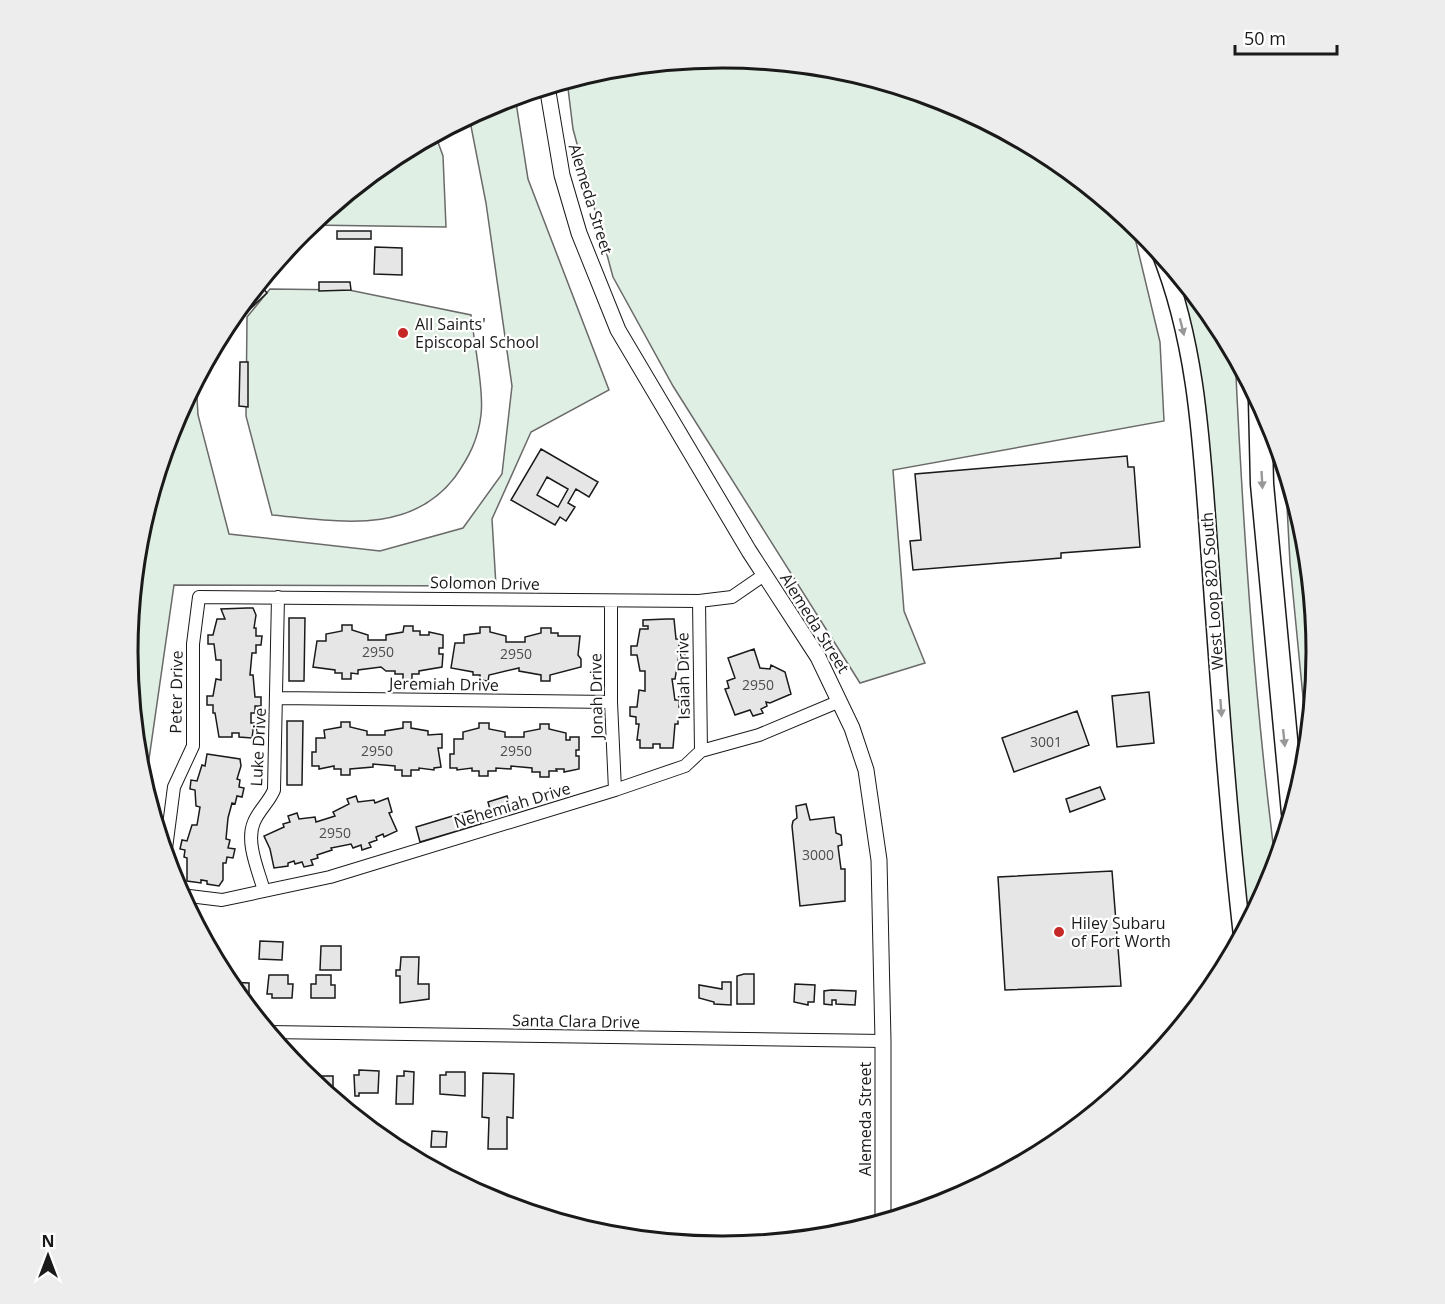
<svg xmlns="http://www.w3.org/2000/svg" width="1445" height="1304" font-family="'Open Sans',sans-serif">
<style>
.green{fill:#e0efe3;stroke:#6a6a6a;stroke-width:1.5}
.building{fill:#e6e6e6;stroke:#1a1a1a;stroke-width:1.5;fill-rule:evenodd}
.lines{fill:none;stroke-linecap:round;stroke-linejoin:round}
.minor-casing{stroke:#1a1a1a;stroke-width:14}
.tertiary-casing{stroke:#1a1a1a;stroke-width:17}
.secondary-casing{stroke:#1a1a1a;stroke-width:19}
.motorway-casing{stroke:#1a1a1a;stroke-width:25}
.minor{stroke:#fff;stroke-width:12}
.tertiary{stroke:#fff;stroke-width:15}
.secondary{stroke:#fff;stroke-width:16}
.motorway{stroke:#fff;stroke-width:22}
.oneway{fill:#989898}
.poi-dot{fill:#c62828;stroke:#fff;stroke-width:2}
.labels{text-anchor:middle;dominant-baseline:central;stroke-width:4.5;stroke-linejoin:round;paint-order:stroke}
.number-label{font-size:14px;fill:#4d4d4d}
.street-label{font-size:16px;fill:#1a1a1a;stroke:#fff}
.poi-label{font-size:16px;fill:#1a1a1a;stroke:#fff;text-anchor:start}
.rim{fill:none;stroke:#1a1a1a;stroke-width:3}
</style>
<rect width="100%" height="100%" fill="#fff"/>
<path class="green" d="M 723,57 L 839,69 L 951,102 L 1053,157 L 1123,215 L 1136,242 L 1160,342 L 1164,421 L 893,470 L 904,611 L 925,663 L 860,683 L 673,386 L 613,277 L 573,129 L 567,80 L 607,68 Z
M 515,96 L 528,179 L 609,390 L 531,432 L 492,519 L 496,586 L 174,585 L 145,787 L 139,768 L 128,652 L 139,536 L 173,424 L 196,380 L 198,415 L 229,534 L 380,551 L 463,528 L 502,474 L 512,386 L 486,203 L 469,116 L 495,102 Z
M 435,134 L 443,156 L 446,227 L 310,225 L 392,157 Z
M 1168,261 L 1217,322 L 1235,355 C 1243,526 1254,697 1276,867 L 1272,880 L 1248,925 L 1235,819 L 1211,492 Z
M 270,289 L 349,290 L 471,315 C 474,341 484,392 481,415 C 478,440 469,457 455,477 C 410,536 337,521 272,515 L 246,416 L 247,317 Z
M 1285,468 L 1304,531 L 1316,671 L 1308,749 L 1290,563 Z"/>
<path class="building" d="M 337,231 L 371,231 L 371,239 L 337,239 Z
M 375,247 L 402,248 L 402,275 L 374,274 Z
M 319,282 L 350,282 L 351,290 L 319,291 Z
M 261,286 L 267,293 L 249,310 L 243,304 Z
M 240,362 L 248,362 L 248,407 L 239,406 Z
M 541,449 L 598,482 L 589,497 L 576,489 L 568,503 L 575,507 L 566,521 L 560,517 L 555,525 L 511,500 ZM 547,477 L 568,489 L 558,507 L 537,495 Z
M 1127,456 L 1128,467 L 1134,467 L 1140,547 L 1061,553 L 1061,558 L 913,570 L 910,541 L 921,540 L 915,474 Z
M 247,608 L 253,608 L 256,615 L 254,628 L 256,628 L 256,636 L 262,636 L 261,645 L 256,645 L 256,653 L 252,653 L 250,675 L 253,675 L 255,697 L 261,697 L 261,706 L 255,706 L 255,713 L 251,713 L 251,723 L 254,723 L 252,738 L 239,737 L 239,733 L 232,733 L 232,737 L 219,737 L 215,713 L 213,713 L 213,705 L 207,705 L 207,696 L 213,696 L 216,679 L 221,680 L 221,660 L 216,660 L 214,644 L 208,644 L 208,635 L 213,635 L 217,619 L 225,619 L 221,609 Z
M 289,618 L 305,618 L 304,681 L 289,681 Z
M 667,619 L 674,619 L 676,639 L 679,639 L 679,646 L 685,646 L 685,655 L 679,655 L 675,679 L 672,679 L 675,700 L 679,700 L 679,707 L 684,707 L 684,716 L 678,716 L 678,724 L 675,724 L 673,748 L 660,748 L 660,744 L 653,744 L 653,748 L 640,748 L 640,740 L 637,740 L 639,724 L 636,724 L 636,717 L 630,716 L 630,707 L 637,707 L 639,690 L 645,691 L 645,671 L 640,671 L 637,655 L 631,655 L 631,646 L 637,646 L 640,629 L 648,629 L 648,626 L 643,626 L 643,620 Z
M 342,625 L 352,625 L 352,630 L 368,635 L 368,640 L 386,640 L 386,635 L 403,632 L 404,626 L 413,626 L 413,631 L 420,631 L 420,635 L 429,635 L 429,632 L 443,635 L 443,648 L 439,648 L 439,654 L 443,654 L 442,667 L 419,671 L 419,674 L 412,674 L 412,680 L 403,680 L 403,674 L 395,674 L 395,671 L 386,671 L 381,667 L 358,670 L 358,674 L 351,673 L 351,679 L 342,679 L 342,673 L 335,673 L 335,670 L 313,667 L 317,641 L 326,641 L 326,634 L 342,631 Z
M 480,627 L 490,627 L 490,632 L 506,636 L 506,642 L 525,642 L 525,637 L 541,633 L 541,628 L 551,628 L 551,633 L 558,633 L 558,636 L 580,636 L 578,655 L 581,659 L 581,667 L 550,675 L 550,681 L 541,681 L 541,675 L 519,671 L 519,668 L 489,675 L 488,681 L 480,680 L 480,675 L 473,675 L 473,672 L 451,668 L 455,643 L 464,643 L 464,635 L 480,633 Z
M 754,649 L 760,668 L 770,669 L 771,665 L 785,672 L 791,694 L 770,703 L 766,702 L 767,706 L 761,709 L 763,713 L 753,716 L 750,710 L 735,715 L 725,689 L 729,688 L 727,681 L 735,678 L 728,658 Z
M 1149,692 L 1154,743 L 1117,747 L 1112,696 Z
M 1077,711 L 1089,745 L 1014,772 L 1002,738 Z
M 287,721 L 303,721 L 302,785 L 287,785 Z
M 341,722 L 350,722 L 350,727 L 367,731 L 367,735 L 385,735 L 385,731 L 403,728 L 403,722 L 411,722 L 411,728 L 428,731 L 428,735 L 442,734 L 442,748 L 438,748 L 441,767 L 434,768 L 434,770 L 419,768 L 419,770 L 411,770 L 411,776 L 402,776 L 402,770 L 395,770 L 395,766 L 373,764 L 373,767 L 350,769 L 350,775 L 341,775 L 341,769 L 334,769 L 334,766 L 319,769 L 319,766 L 312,766 L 312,752 L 316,752 L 316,738 L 325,738 L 324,730 L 341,727 Z
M 479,723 L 489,723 L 489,729 L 505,732 L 505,737 L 524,737 L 524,732 L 540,729 L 540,724 L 549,724 L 549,729 L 566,733 L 566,740 L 570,740 L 570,737 L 579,737 L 579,750 L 576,750 L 576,756 L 579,756 L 579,769 L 564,772 L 564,769 L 556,769 L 557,771 L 549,771 L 549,777 L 540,777 L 540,772 L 532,772 L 532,768 L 511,766 L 511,769 L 496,768 L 496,771 L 488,771 L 488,776 L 479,776 L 479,771 L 472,771 L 472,768 L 457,770 L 457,768 L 450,768 L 450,754 L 454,754 L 454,739 L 463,739 L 463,732 L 479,728 Z
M 207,754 L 240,759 L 241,766 L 237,779 L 240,780 L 239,787 L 244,788 L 242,797 L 237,796 L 235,804 L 232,803 L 228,818 L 226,839 L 230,840 L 228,848 L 235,849 L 233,858 L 227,857 L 226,863 L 223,863 L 223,880 L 219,886 L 207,884 L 207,881 L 201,880 L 201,883 L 187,881 L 187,858 L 184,857 L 185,850 L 180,849 L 182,840 L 187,841 L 192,825 L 197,825 L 200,807 L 196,806 L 195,790 L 190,789 L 191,780 L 197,781 L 202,765 L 205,766 Z
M 1100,787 L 1105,799 L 1070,812 L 1066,799 Z
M 356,796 L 358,802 L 374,800 L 375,803 L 388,798 L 392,812 L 389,813 L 397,831 L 384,837 L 383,834 L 376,837 L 377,840 L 369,843 L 371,847 L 362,850 L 361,845 L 353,848 L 351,844 L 331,848 L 332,850 L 317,855 L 318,858 L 311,860 L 313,865 L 304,867 L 302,862 L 295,864 L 294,861 L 288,863 L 288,866 L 274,868 L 270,849 L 264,836 L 284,827 L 283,824 L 290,822 L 288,816 L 297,813 L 299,819 L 315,817 L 316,822 L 335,816 L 333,812 L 349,804 L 347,799 Z
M 507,796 L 512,812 L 492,817 L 488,802 Z
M 806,804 L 810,820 L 834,817 L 836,833 L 841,835 L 842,845 L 838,846 L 841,869 L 845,869 L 845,901 L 800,906 L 792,826 L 793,821 L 797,818 L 796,806 Z
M 476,809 L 481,824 L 420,842 L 416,827 Z
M 1112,871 L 1121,986 L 1005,990 L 998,877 Z
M 260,941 L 283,942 L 282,960 L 259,959 Z
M 321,946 L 341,946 L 341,970 L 320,970 Z
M 401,957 L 419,957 L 418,984 L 429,984 L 429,999 L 400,1003 L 400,976 L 396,976 L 396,970 L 400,970 Z
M 744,974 L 754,974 L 754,1004 L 737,1004 L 737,976 Z
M 269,975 L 288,975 L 288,984 L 293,984 L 292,998 L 272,998 L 272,994 L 267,994 Z
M 316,975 L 331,975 L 331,985 L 335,985 L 335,998 L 311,998 L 311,984 L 316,984 Z
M 228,982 L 249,983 L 249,997 L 240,997 Z
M 722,982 L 731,982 L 731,1005 L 714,1004 L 714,1002 L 699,998 L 699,985 L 722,989 Z
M 795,984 L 815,985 L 814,1002 L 808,1002 L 808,1005 L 794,1002 Z
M 831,990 L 856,991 L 855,1005 L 836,1004 L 836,1000 L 832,1000 L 832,1005 L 824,1004 L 824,991 Z
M 359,1070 L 379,1071 L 378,1093 L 359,1093 L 359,1096 L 355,1096 L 354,1075 L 359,1075 Z
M 404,1071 L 414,1072 L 413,1104 L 396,1104 L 397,1076 L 404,1076 Z
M 446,1072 L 465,1072 L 465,1096 L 440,1094 L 440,1075 L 446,1075 Z
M 483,1073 L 514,1074 L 513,1118 L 507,1117 L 507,1149 L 488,1149 L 489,1118 L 482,1117 Z
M 305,1076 L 333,1076 L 333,1098 Z
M 432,1131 L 447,1132 L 446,1147 L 431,1147 Z
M 587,1223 L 607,1227 L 606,1235 L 586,1230 Z
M 770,1234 L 773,1242 L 748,1244 L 747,1241 Z"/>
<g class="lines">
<defs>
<path id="minor" d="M 611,601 L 611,702 L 615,790
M 699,601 L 701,751
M 277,698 L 611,702
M 165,856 L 174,787 L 193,746 L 193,644 L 199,597 L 699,601 L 732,597 L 764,575
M 264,891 C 259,872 245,842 254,822 C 259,810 269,802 274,790 L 278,597
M 181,895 L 222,900 L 330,877 L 615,790 L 685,766 L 701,751 L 759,735 L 840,701
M 268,1032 L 883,1041"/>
<path id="tertiary" d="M 547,86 L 562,175 L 579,233 L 618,330 L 749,551 L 818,657 L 852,728 L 866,770 L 879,860 L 883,1041 L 883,1222"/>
<path id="secondary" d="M 1159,250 C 1199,348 1202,456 1210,559 C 1219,685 1228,811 1242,936"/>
<path id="motorway" d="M 1260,401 L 1262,484 L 1293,813"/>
</defs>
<use href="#minor" class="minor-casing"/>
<use href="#tertiary" class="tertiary-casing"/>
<use href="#secondary" class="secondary-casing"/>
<use href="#motorway" class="motorway-casing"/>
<use href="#minor" class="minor"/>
<use href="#tertiary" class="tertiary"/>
<use href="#secondary" class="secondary"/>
<use href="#motorway" class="motorway"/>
</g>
<defs><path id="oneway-solid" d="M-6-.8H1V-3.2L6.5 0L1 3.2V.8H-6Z" transform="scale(1.5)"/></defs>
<g class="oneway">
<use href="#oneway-solid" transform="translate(1182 327) rotate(76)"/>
<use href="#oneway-solid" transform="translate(1262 480) rotate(87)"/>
<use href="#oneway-solid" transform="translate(1221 708) rotate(86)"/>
<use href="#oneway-solid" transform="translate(1284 738) rotate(84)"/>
</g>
<g class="poi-dot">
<circle cx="403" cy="333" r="6"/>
<circle cx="1059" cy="932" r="6"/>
</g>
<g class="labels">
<g class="number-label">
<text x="378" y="651">2950</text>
<text x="516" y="653">2950</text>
<text x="758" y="684">2950</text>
<text x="1046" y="741">3001</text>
<text x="377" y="750">2950</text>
<text x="516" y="750">2950</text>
<text x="335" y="832">2950</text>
<text x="818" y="854">3000</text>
</g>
<g class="street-label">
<text transform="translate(591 199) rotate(73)">Alemeda Street</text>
<text transform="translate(485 583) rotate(1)">Solomon Drive</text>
<text transform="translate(1212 591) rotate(-94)">West Loop 820 South</text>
<text transform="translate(815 623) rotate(58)">Alemeda Street</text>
<text transform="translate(683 676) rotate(-91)">Isaiah Drive</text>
<text transform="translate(444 684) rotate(1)">Jeremiah Drive</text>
<text transform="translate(176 692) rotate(-89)">Peter Drive</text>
<text transform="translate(596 696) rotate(-91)">Jonah Drive</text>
<text transform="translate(258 747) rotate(-87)">Luke Drive</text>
<text transform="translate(512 805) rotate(-17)">Nehemiah Drive</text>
<text transform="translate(576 1021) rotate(1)">Santa Clara Drive</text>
<text transform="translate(865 1119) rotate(-90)">Alemeda Street</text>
</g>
<g class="poi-label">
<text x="415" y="324">All Saints'<tspan x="415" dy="18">Episcopal School</tspan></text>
<text x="1071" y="923">Hiley Subaru<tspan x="1071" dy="18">of Fort Worth</tspan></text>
</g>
</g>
<path d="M0 0H1445V1304H0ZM138 652a584 584 0 1 1 1168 0a584 584 0 1 1-1168 0Z" fill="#ededed" fill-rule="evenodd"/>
<path class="rim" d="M138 652a584 584 0 1 1 1168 0a584 584 0 1 1-1168 0Z"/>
<g transform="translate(48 1256)" stroke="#ffffff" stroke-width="4.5" paint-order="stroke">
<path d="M0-4.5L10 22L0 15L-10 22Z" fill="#1a1a1a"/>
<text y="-9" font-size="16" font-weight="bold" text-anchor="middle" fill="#1a1a1a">N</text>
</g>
<path d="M1235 45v9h102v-9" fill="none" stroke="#1a1a1a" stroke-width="3"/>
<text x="1244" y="45" font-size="18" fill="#1a1a1a" stroke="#ffffff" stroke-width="4.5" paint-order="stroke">50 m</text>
</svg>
